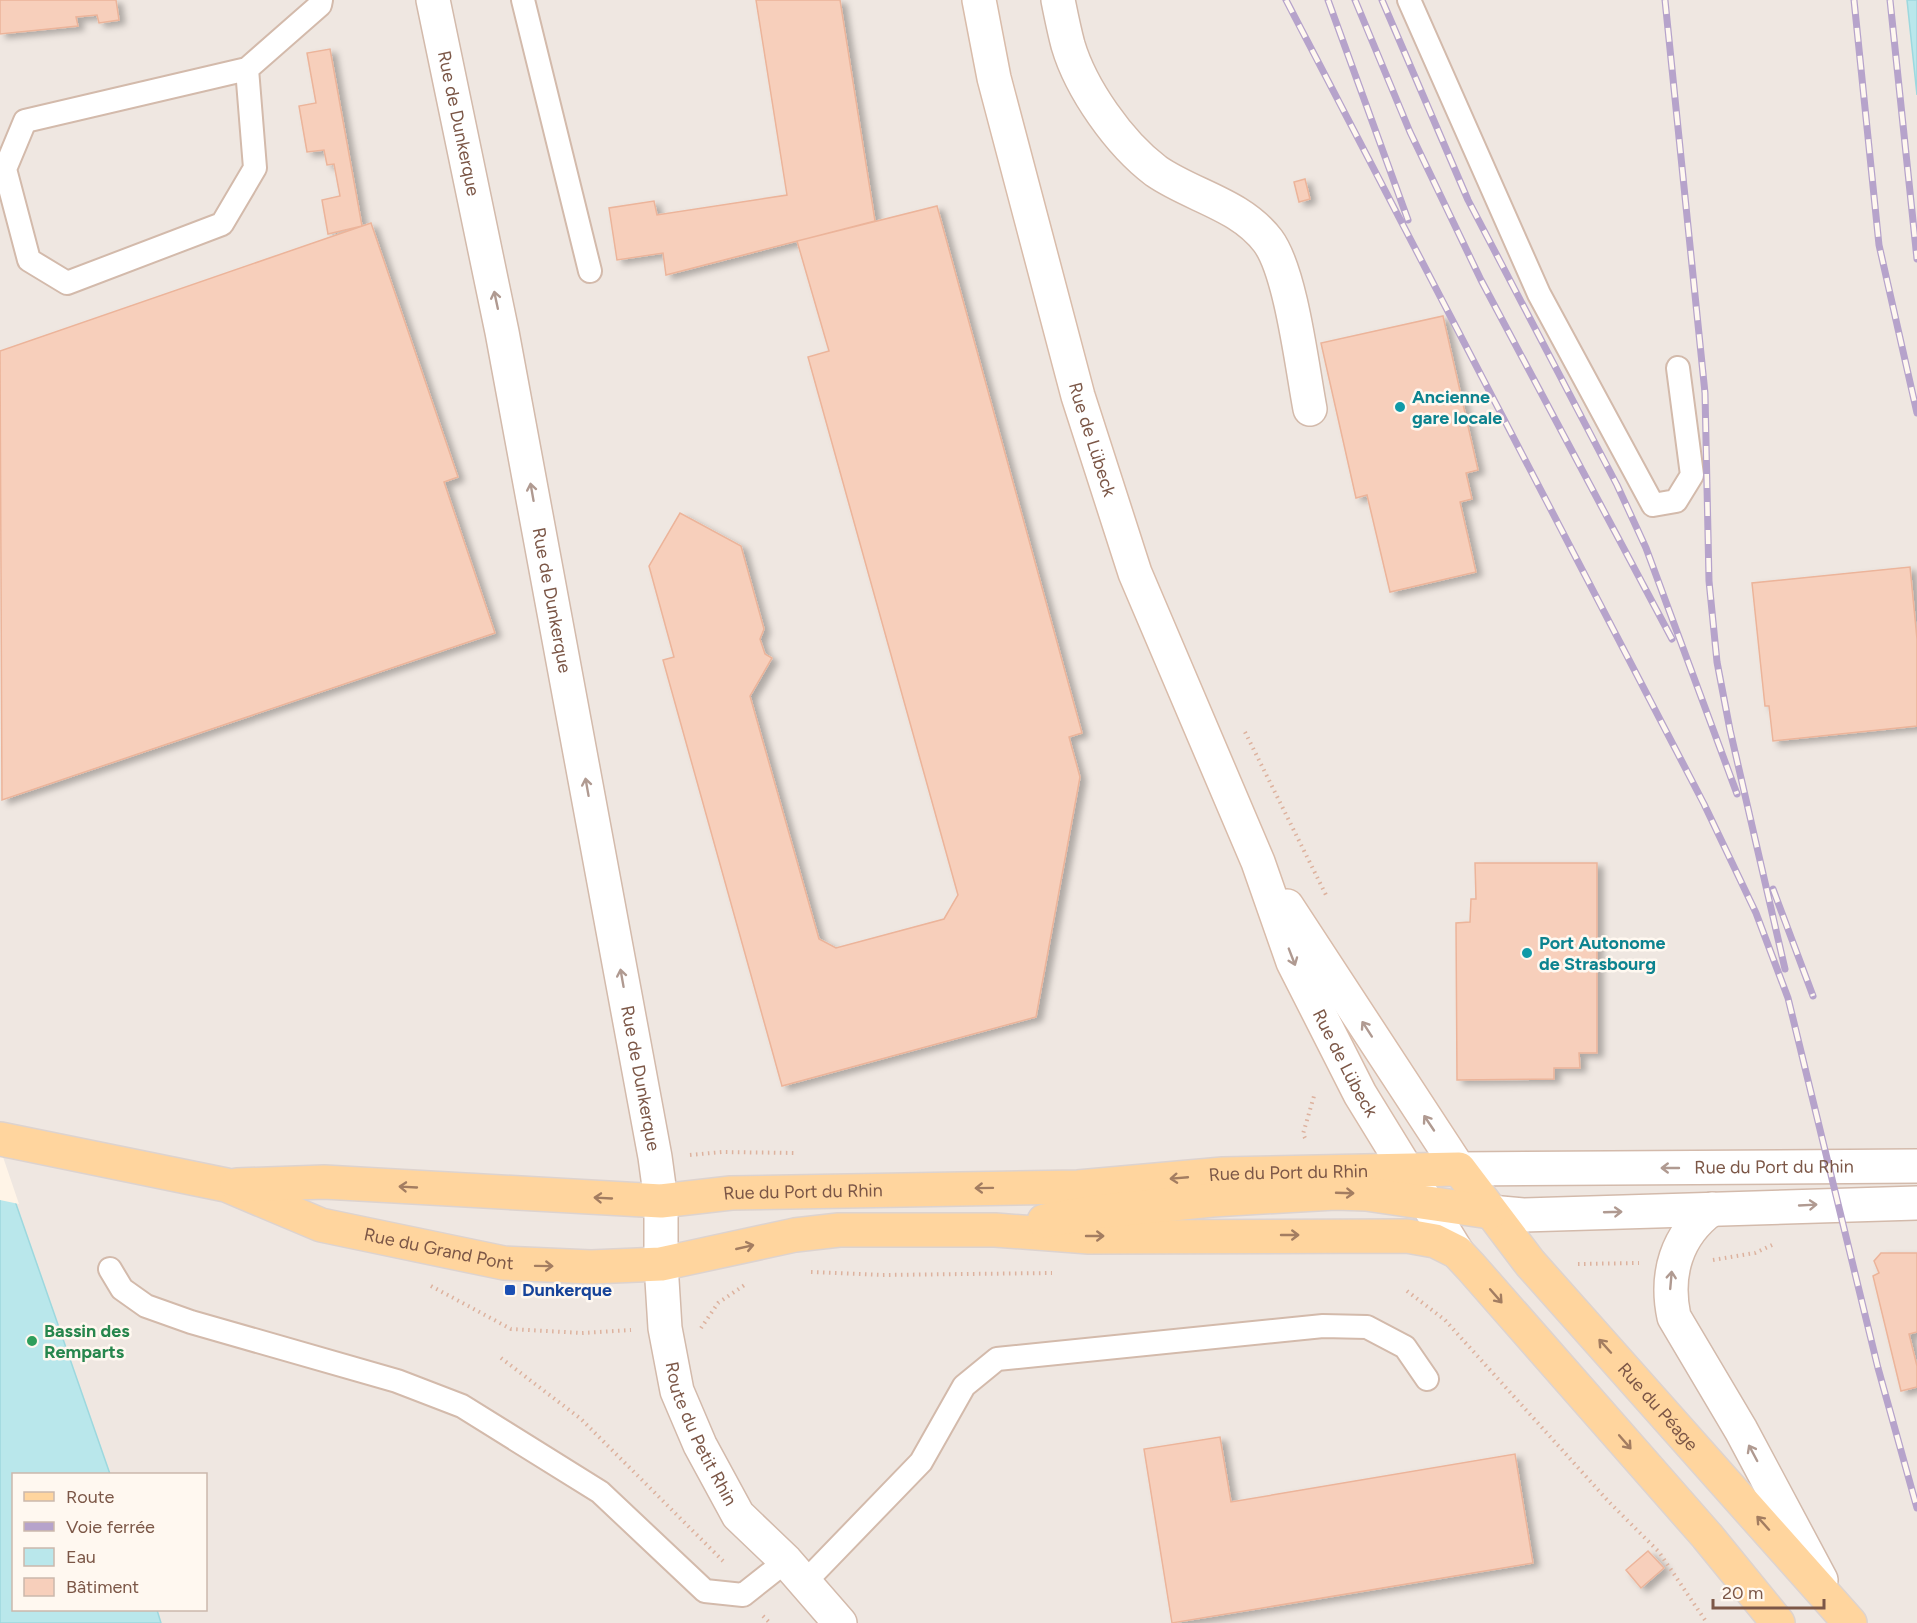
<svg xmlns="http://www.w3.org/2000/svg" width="1917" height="1623" font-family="Figtree,sans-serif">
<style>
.industrial{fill:#efe7e1}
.water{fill:#b9e7eb;stroke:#9dd8de;stroke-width:1.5}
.pier{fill:#fff4e7}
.building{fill:#f7cfbb;stroke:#ecb49a;stroke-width:1.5;filter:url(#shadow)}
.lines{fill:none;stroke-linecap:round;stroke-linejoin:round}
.service-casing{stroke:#d3baab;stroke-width:26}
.minor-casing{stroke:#d3baab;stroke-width:36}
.secondary-casing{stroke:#d9bcaa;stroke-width:36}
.primary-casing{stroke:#ddd3cf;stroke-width:36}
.path{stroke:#ddb29e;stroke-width:4;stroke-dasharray:1.5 4.5;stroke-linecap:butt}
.service{stroke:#fff;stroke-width:22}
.minor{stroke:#fff;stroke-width:33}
.secondary{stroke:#fff;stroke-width:33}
.primary{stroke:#ffd59e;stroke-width:33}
.rail-casing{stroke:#b6a3cb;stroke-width:7}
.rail{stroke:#fff8f0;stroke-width:4.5;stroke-dasharray:14;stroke-linecap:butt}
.oneway{stroke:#b09a91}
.oneway2{stroke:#a37d61}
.culture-dot{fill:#0f9aa8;stroke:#fff8f0;stroke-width:2}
.transit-dot{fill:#1a4fb4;stroke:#fff8f0;stroke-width:2}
.leisure-dot{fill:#2e9e5b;stroke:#fff8f0;stroke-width:2}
.labels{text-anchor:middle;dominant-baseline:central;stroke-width:5;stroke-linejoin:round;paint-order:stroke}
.street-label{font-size:18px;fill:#7c5747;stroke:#fff8f0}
.culture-label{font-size:18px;font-weight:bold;fill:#0d838f;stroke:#fff8f0;text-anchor:start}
.transit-label{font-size:18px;font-weight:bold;fill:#164399;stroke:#fff8f0;text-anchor:start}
.leisure-label{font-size:18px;font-weight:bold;fill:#27864d;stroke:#fff8f0;text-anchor:start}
</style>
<defs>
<filter id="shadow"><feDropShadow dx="6" dy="4" stdDeviation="3" flood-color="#0004"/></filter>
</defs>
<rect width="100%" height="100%" fill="#fff4e7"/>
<path class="industrial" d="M 0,0 L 1917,0 L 1917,1623 L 161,1623 L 157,1610 L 206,1610 L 206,1474 L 110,1474 L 0,1158 Z"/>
<path class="water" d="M 1907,0 L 1917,0 L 1917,95 Z
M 0,1158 L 110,1474 L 14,1474 L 14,1610 L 157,1610 L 161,1623 L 0,1623 Z"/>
<path class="pier" d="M 0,1155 L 3,1157 L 19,1204 L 0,1200 Z"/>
<path class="building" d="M 0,0 L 116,0 L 119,20 L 99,23 L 97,15 L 76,17 L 78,26 L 0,34 Z
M 756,0 L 840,0 L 875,221 L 666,275 L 663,253 L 617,260 L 609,208 L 654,201 L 657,215 L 787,195 Z
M 330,49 L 362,226 L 328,234 L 322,200 L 340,196 L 334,164 L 327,165 L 324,150 L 307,152 L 299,106 L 316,103 L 307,53 Z
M 1305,179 L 1310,199 L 1299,202 L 1294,182 Z
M 937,206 L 1082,733 L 1069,737 L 1080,777 L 1036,1017 L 782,1086 L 663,660 L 674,657 L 649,566 L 680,513 L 741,546 L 764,629 L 760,639 L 765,654 L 772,658 L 750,696 L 819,939 L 836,948 L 944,919 L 958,895 L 808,357 L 829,351 L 797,241 Z
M 371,223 L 458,477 L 444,482 L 495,633 L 2,800 L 0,351 Z
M 1443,316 L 1478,470 L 1466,473 L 1472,499 L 1460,502 L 1476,572 L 1390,592 L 1367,495 L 1356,498 L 1321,343 Z
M 1910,567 L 1917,639 L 1917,726 L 1773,741 L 1769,706 L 1765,706 L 1752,583 Z
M 1475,863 L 1597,863 L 1597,1053 L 1579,1053 L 1580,1068 L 1554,1068 L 1554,1079 L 1457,1080 L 1456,923 L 1470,922 L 1471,899 L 1476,899 Z
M 1881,1253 L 1917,1253 L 1917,1332 L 1909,1334 L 1917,1366 L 1917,1387 L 1901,1391 L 1873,1276 L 1879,1273 L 1874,1261 Z
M 1220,1437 L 1231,1502 L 1515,1454 L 1533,1563 L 1172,1623 L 1144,1449 Z
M 1648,1551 L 1664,1568 L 1641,1588 L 1626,1570 Z"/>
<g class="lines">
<defs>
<path id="service" d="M 523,0 L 590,271
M 1409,0 L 1539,294 L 1653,505 L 1676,501 L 1692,475 L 1678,368
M 247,69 L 255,168 L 222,224 L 67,283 L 29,260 L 5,169 L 25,121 L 247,69 L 320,5 L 321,0
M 110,1269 L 122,1289 L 146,1306 L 191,1322 L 397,1381 L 462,1406 L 600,1492 L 705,1591 L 743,1595 L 786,1561
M 805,1582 L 921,1462 L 964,1386 L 997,1359 L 1323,1326 L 1367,1327 L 1405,1347 L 1427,1379"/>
<g id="minor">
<path id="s1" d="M 433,0 L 502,332 L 655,1157 L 661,1201 L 661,1264 L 665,1328 L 677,1391 L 700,1445 L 738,1515 L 786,1561 L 840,1623"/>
<path d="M 1058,0 C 1061,15 1064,30 1068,45 C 1081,89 1119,143 1156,171 C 1192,196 1240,204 1268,241 C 1291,272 1302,367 1310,409"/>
<path id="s2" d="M 1459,1169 L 1917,1166"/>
<path d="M 1712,1209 C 1676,1235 1665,1275 1674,1317 L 1741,1430 L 1821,1580"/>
<path d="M 1490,1212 L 1523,1215 L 1917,1203"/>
</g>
<g id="secondary">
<path id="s3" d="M 979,0 L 994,78 L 1078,396 L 1135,573 L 1258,862 L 1293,962 L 1360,1094 L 1457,1252"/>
<path d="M 1287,906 L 1459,1169"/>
</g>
<g id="primary">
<path id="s4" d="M 0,1139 L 226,1185 L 321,1225 L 504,1263 L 591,1267 L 661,1264 L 795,1235 L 839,1230 L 995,1230 L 1089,1237 L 1407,1236 L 1435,1241 L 1457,1252 L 1471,1267 L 1707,1536 L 1778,1623"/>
<path id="s5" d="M 237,1185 L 324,1182 L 661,1201 L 731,1193 L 1078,1187 L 1223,1174 L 1459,1169 L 1530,1263 L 1850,1623"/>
<path d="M 1044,1221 L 1094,1212 L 1212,1200 L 1335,1193 L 1366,1194 L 1490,1212"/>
</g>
</defs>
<use href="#service" class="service-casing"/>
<use href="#minor" class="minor-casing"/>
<use href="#secondary" class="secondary-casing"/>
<use href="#primary" class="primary-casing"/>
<path class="path" d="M 1245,732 L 1327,897
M 1305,1138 L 1303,1134 L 1314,1096
M 690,1155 L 722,1152 L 796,1153
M 1713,1260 L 1755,1253 L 1772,1245
M 1578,1264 L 1639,1263
M 811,1272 L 882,1275 L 1052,1273
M 431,1286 L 511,1329 L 582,1333 L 631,1330
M 1407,1291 L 1445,1320 L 1609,1502 L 1659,1552 L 1707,1623
M 701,1328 L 718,1303 L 746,1284
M 501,1358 L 581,1419 L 723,1561
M 763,1616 L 770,1623"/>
<use href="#service" class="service"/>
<use href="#minor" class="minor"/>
<use href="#secondary" class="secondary"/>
<use href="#primary" class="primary"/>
<defs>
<path id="rail" d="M 1286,0 L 1704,804 L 1756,913 L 1788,998 L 1878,1368 L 1917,1508
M 1328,0 L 1408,220
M 1355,0 L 1410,132 L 1481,280 L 1672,639
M 1382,0 L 1468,200 L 1617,485 L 1646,548 L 1737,794
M 1665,0 L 1705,393 L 1709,581 L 1717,662 L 1730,730 L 1785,969
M 1854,0 L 1879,245 L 1917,413
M 1890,0 L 1917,259
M 1773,889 L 1813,996"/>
</defs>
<use href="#rail" class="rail-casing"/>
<use href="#rail" class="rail"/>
</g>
<defs><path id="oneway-shaft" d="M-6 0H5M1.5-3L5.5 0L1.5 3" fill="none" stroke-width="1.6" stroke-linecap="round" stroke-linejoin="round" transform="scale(1.5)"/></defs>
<g class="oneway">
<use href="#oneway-shaft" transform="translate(496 300) rotate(-102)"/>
<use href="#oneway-shaft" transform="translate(532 492) rotate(-100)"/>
<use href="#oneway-shaft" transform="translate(587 787) rotate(-100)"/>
<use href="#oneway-shaft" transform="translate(1292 957) rotate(69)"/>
<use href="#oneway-shaft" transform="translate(622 978) rotate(-100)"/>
<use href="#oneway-shaft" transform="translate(1367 1029) rotate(-123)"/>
<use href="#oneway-shaft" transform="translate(1429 1123) rotate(-124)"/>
<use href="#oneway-shaft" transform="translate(1670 1168) rotate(180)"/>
<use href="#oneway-shaft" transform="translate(1808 1205) rotate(-3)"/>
<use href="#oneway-shaft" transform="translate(1613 1212) rotate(-2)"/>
<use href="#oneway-shaft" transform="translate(1671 1280) rotate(-85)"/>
<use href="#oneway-shaft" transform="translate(1753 1453) rotate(-118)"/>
</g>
<g class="oneway2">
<use href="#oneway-shaft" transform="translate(1179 1178) rotate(175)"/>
<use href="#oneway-shaft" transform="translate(408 1187) rotate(-177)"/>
<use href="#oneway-shaft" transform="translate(984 1188) rotate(179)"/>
<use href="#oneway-shaft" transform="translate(1345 1193) rotate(2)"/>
<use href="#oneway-shaft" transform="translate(603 1198) rotate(-177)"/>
<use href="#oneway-shaft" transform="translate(1290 1235)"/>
<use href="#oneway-shaft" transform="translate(1095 1236)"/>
<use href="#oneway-shaft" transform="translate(745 1247) rotate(-13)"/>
<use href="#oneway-shaft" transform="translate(544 1266) rotate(1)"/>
<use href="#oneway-shaft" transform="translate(1496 1296) rotate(49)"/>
<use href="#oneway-shaft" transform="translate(1605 1346) rotate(-132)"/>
<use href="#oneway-shaft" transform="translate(1625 1442) rotate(49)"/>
<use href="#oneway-shaft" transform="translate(1763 1523) rotate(-132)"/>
</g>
<g class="culture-dot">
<circle cx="1400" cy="407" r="6"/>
<circle cx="1527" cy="953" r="6"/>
</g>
<rect class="transit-dot" x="504" y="1284" width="12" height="12" rx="3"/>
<circle class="leisure-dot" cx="32" cy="1341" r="6"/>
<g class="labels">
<g class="street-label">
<text stroke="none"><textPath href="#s1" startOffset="126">Rue de Dunkerque</textPath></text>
<text stroke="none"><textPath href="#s3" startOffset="454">Rue de Lübeck</textPath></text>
<text stroke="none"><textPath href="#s1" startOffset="612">Rue de Dunkerque</textPath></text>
<text stroke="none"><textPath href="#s3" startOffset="1128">Rue de Lübeck</textPath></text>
<text stroke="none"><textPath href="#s1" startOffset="1098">Rue de Dunkerque</textPath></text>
<text stroke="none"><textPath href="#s2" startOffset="315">Rue du Port du Rhin</textPath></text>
<text stroke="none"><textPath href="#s5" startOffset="1053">Rue du Port du Rhin</textPath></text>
<text stroke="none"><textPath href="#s5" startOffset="567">Rue du Port du Rhin</textPath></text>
<text stroke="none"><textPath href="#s4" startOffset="454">Rue du Grand Pont</textPath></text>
<text stroke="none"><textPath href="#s5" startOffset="1534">Rue du Péage</textPath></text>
<text stroke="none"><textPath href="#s1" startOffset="1462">Route du Petit Rhin</textPath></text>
</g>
<g class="culture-label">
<text x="1412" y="397">Ancienne<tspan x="1412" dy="21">gare locale</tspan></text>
<text x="1539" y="943">Port Autonome<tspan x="1539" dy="21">de Strasbourg</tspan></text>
</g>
<g class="transit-label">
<text x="522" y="1290">Dunkerque</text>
</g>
<g class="leisure-label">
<text x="44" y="1331">Bassin des<tspan x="44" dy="21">Remparts</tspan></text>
</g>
</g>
<rect x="12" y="1473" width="195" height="138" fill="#fff8f0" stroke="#cbb8ac" stroke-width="1.5"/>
<rect x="24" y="1492" width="30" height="9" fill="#ffd59e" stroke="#cbb8ac" stroke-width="1.5"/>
<text x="66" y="1503" font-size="18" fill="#7c5747">Route</text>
<rect x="24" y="1522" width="30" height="9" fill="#b6a3cb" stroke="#cbb8ac" stroke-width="1.5"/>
<text x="66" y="1533" font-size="18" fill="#7c5747">Voie ferrée</text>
<rect x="24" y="1548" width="30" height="18" fill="#b9e7eb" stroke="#cbb8ac" stroke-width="1.5"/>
<text x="66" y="1563" font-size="18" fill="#7c5747">Eau</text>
<rect x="24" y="1578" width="30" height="18" fill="#f7cfbb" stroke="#cbb8ac" stroke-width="1.5"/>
<text x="66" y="1593" font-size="18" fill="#7c5747">Bâtiment</text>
<path d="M1713 1599v9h111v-9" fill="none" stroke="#7c5747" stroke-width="3"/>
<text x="1722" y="1599" font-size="18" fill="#7c5747" stroke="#fff8f0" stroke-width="4.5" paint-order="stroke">20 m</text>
</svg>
